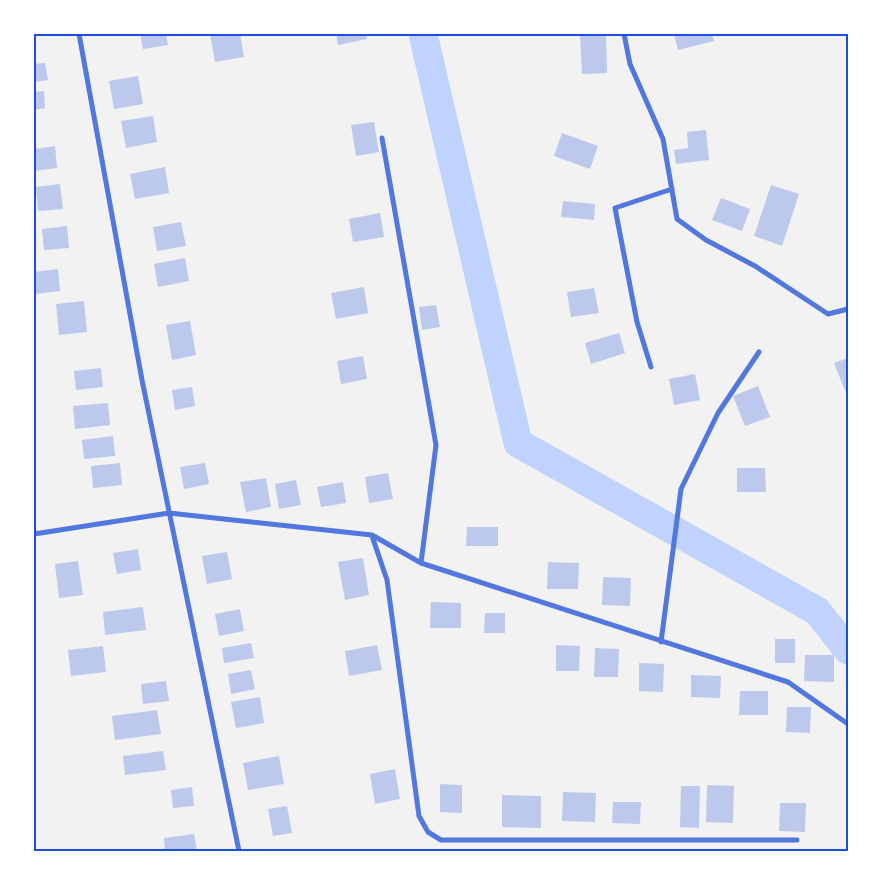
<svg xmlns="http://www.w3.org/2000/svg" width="882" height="885" font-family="Raleway,sans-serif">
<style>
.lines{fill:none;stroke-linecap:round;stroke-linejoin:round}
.river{stroke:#bfd3fe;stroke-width:29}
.building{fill:#bdc9ec}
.minor{stroke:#5277de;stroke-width:5}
.neatline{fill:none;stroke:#1d4ed8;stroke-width:2}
</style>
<rect width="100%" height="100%" fill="#f2f2f2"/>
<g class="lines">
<path class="river" d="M 423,34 L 518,443 L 817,611 L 848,650"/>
</g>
<path class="building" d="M 140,34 L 166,34 L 168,45 L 143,49 Z
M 210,34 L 240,34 L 244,57 L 215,62 Z
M 336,34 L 366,34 L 367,39 L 338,45 Z
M 580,34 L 606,34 L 607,73 L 582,74 Z
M 674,34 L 712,34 L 714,41 L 678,50 Z
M 45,63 L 48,80 L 34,82 L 34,64 Z
M 138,76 L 143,104 L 114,109 L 109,81 Z
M 44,91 L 45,108 L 34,110 L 34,92 Z
M 153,116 L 157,142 L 126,148 L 121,121 Z
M 374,122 L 379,152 L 356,156 L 351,125 Z
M 706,130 L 709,160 L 676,164 L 674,150 L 688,148 L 687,132 Z
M 562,133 L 598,146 L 590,169 L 554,156 Z
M 55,146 L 57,168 L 34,171 L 34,149 Z
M 165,167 L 169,193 L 135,199 L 130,174 Z
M 60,184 L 63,209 L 38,211 L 36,187 Z
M 771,185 L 799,194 L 782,246 L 754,236 Z
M 721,198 L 750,209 L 742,231 L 712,220 Z
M 563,201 L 595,204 L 594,220 L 561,217 Z
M 380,213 L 384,237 L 353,242 L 349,219 Z
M 181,222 L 186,246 L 157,251 L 153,227 Z
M 67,226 L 69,248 L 44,250 L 42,229 Z
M 185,258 L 189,281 L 158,287 L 154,264 Z
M 58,269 L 60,291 L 34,294 L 34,272 Z
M 364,287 L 368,313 L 336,319 L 331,293 Z
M 594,288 L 599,313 L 571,317 L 567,292 Z
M 84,301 L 87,332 L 59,335 L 56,304 Z
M 436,305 L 440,327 L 422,330 L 419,307 Z
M 190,321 L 196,355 L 172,360 L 166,325 Z
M 619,333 L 625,353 L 591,364 L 585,343 Z
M 363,356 L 367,379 L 341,384 L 337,361 Z
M 848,358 L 848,398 L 834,363 Z
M 101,368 L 103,387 L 76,390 L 74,371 Z
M 695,374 L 700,400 L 674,405 L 669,379 Z
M 758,386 L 770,417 L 745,426 L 733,396 Z
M 192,387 L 195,406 L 175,410 L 172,390 Z
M 108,403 L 110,425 L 75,429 L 73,406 Z
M 113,436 L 115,456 L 84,459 L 82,440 Z
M 120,463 L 122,485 L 93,488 L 91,466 Z
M 205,463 L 209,484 L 184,489 L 180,467 Z
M 737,468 L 765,468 L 766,492 L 737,492 Z
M 388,473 L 393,499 L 369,503 L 365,477 Z
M 266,478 L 271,507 L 246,512 L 240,482 Z
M 296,480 L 301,505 L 279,509 L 275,484 Z
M 343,482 L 346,503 L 321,507 L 317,487 Z
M 467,527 L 498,527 L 498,546 L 466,546 Z
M 138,549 L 141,570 L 117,574 L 113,553 Z
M 227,552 L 232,579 L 207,584 L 202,556 Z
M 363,558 L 369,595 L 345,600 L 338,562 Z
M 78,561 L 83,595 L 59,598 L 55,564 Z
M 548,562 L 579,563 L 578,589 L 547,589 Z
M 603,577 L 631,578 L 630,606 L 602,605 Z
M 431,602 L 461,603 L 461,628 L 430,628 Z
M 143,607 L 146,630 L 105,635 L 103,612 Z
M 240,609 L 244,631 L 219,636 L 215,614 Z
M 485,613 L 505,613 L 505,633 L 484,633 Z
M 775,639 L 795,639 L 795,663 L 775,663 Z
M 251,643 L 254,658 L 224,663 L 222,648 Z
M 377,645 L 382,670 L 349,676 L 345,651 Z
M 556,645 L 580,646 L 579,671 L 556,671 Z
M 103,646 L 106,672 L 71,676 L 68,650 Z
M 595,648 L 619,649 L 618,677 L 594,677 Z
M 805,655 L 834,655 L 834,682 L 804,681 Z
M 639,663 L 664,664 L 663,692 L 639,691 Z
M 251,670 L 255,689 L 231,694 L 228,674 Z
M 691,675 L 721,676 L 720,698 L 691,697 Z
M 166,681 L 169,701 L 143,704 L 141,684 Z
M 740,691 L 768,691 L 768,715 L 739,715 Z
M 260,697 L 264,723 L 236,728 L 231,702 Z
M 787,707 L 811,707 L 810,733 L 786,732 Z
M 157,710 L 161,734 L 115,740 L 112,716 Z
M 163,751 L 166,770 L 125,775 L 123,756 Z
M 279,756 L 284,784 L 248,790 L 243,763 Z
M 395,769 L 400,799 L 375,804 L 370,774 Z
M 440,784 L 462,785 L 462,813 L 440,812 Z
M 707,785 L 734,786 L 733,823 L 706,822 Z
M 681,786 L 700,786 L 699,828 L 680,827 Z
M 192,787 L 194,806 L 173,808 L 171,790 Z
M 563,792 L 596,793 L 595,822 L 562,821 Z
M 502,795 L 541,796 L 541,828 L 502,827 Z
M 613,802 L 641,802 L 640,824 L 612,823 Z
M 780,803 L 806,803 L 805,832 L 779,831 Z
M 287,806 L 292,833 L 273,836 L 268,809 Z
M 194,834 L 197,851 L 165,851 L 164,838 Z"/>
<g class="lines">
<path class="minor" d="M 79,34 L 142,380 L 239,851
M 624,34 L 630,64 L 663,139 L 677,219 L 706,240 L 755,266 L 828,314 L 848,309
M 382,138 L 436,445 L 421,563
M 651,367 L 637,322 L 615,208 L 672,189
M 34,534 L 169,513 L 372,535 L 421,563 L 788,682 L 848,724
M 372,536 L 387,580 L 419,816 L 428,832 L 441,840 L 797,840
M 661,642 L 681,489 L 718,413 L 759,352"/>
</g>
<rect width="882" height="885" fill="none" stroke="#ffffff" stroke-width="70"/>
<rect x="35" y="35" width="812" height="815" class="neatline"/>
</svg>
